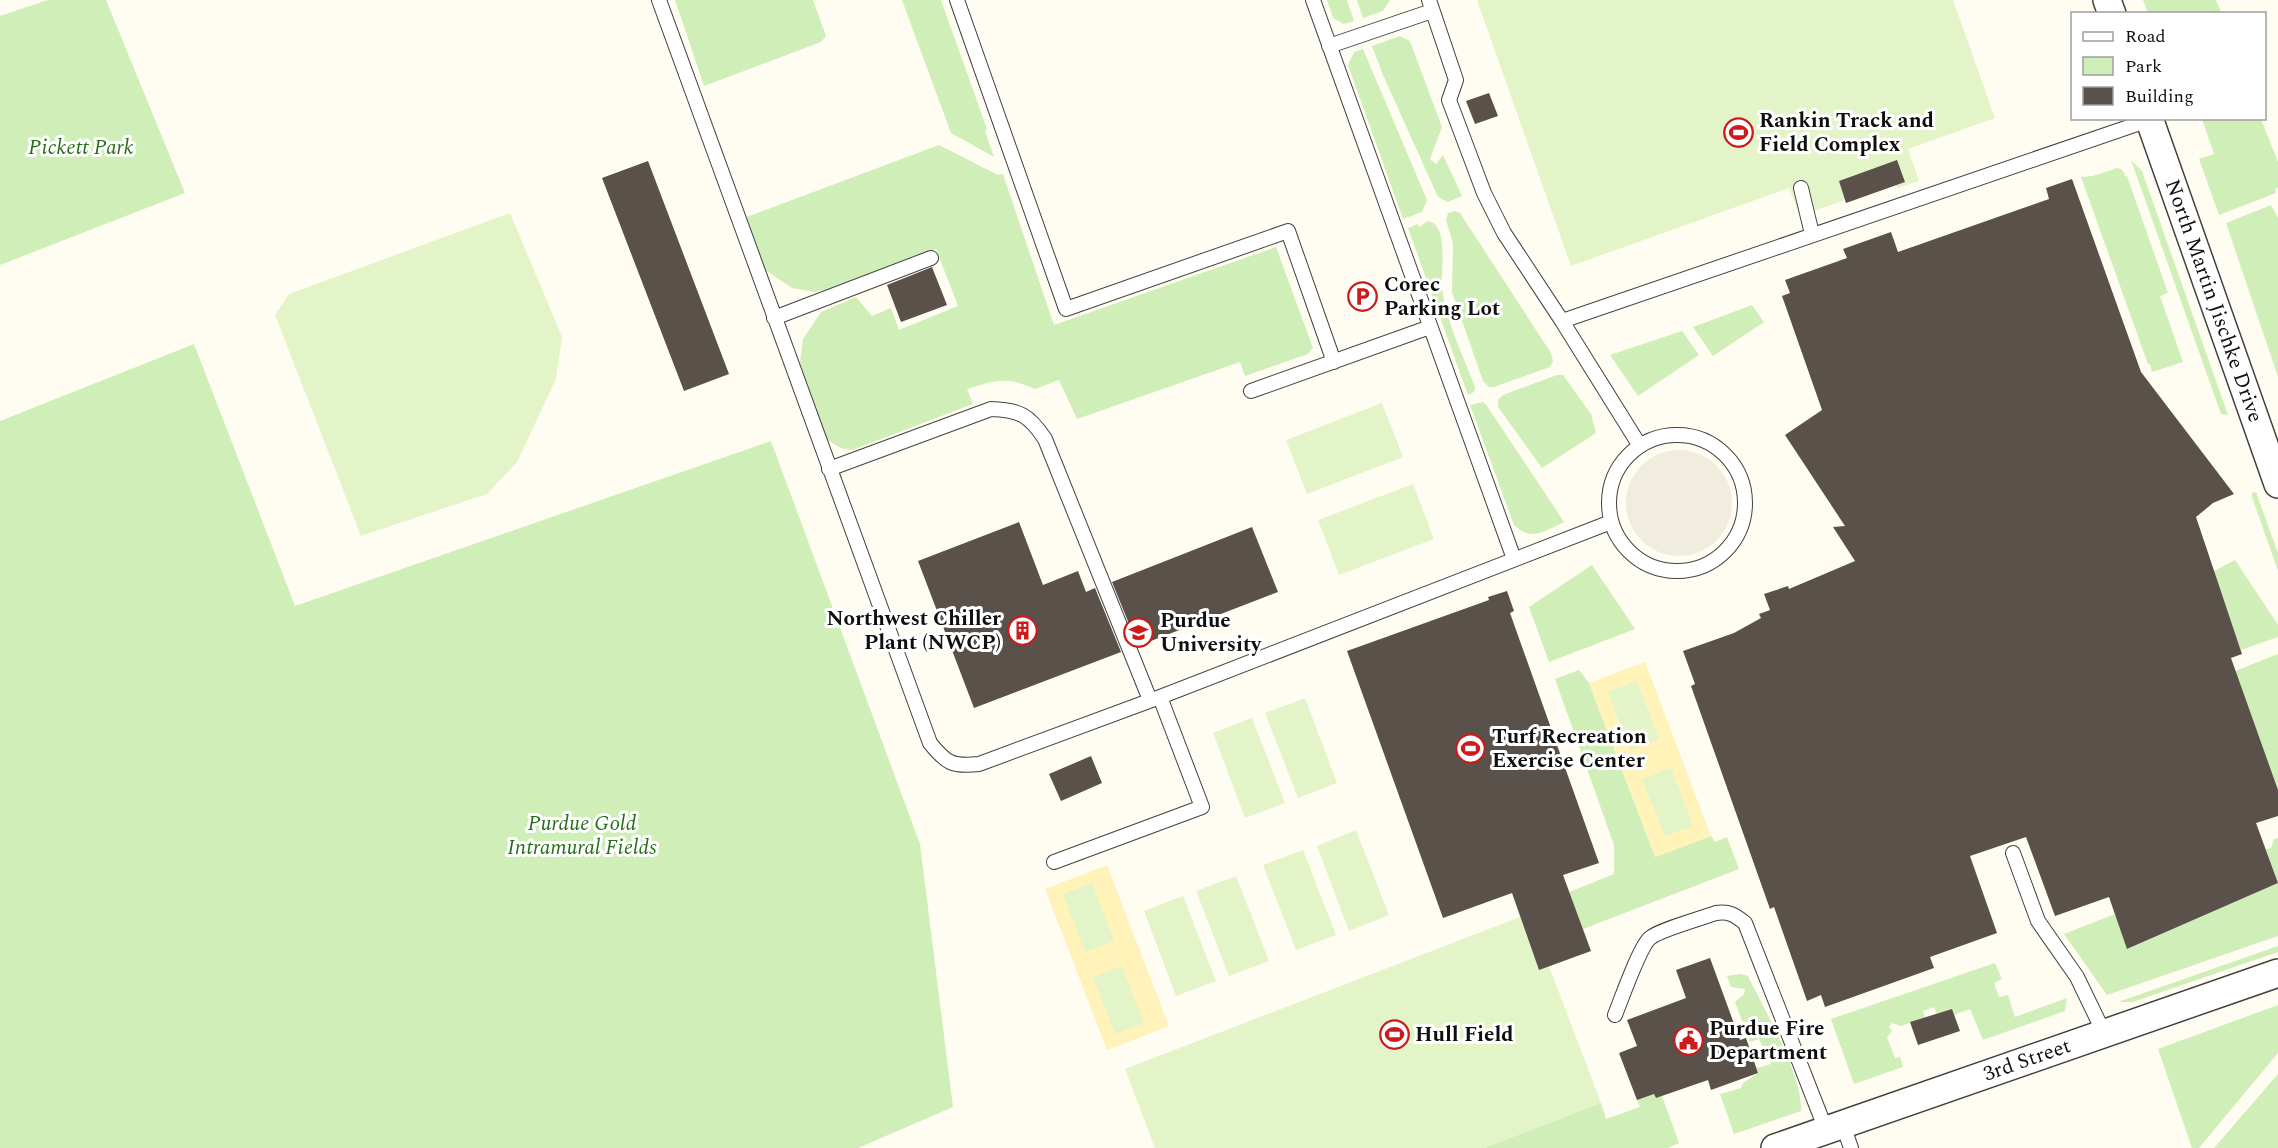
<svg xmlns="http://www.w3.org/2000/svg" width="2278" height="1148" font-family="Spectral,serif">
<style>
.green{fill:#d0eeb7}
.sand{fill:#fff3b9}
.pitch{fill:#e3f4c9}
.plaza{fill:#f1edde}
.building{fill:#59514a}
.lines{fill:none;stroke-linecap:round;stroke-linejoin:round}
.service-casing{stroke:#424242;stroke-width:16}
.minor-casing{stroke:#424242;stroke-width:30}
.service{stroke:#fff;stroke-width:14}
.minor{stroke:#fff;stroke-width:27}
.labels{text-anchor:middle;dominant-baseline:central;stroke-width:6;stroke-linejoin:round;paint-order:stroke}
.poi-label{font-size:21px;font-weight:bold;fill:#0f0f0f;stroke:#fff;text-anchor:start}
.park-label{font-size:21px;font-style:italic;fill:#266e19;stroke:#fff}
.street-label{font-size:21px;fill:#0f0f0f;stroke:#fff}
</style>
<rect width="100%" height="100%" fill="#fffdf1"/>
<path class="green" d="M 48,0 L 106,0 L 185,193 L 0,265 L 0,16 Z
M 675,0 L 813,0 L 826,36 L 821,42 L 704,86 Z
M 902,0 L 941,0 L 987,129 L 985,131 L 994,157 L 951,133 Z
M 1327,0 L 1347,0 L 1354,21 L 1344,24 L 1333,18 Z
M 1357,0 L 1390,0 L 1383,11 L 1363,18 Z
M 2143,0 L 2216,0 L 2221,13 L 2148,13 Z
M 1400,36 L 1410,41 L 1442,127 L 1430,159 L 1436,164 L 1443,155 L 1462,196 L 1448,202 L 1438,197 L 1383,75 L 1372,46 Z
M 1363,49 L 1427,200 L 1422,212 L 1403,219 L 1348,65 L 1354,52 Z
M 2202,119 L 2261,119 L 2278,162 L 2278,188 L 2275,189 L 2276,193 L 2219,215 L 2199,159 L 2214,154 Z
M 939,145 L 998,175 L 1003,174 L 1054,325 L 1276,247 L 1313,348 L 1308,354 L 1245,376 L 1240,362 L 1077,419 L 1059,380 L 1035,389 C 1006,376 997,380 967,389 L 973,404 L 852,450 L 841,448 L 827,440 L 800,363 L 803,339 L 821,312 L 856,297 L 872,316 L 891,308 L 899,330 L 958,306 L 936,249 L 834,288 L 815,292 L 792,288 L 765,270 L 744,218 Z
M 2131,160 L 2142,171 L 2228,415 L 2221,414 Z
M 2117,168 L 2121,169 L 2125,174 L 2124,176 L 2127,176 L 2168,293 L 2160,296 L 2183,362 L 2152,372 L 2150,364 L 2148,364 L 2081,177 L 2093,176 Z
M 2271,205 L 2278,218 L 2278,377 L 2226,223 Z
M 1455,211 L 1460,213 L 1551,353 L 1553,361 L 1550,367 L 1494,387 L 1489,387 L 1483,381 L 1452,292 L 1453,244 L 1446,220 L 1448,213 Z
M 1428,221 C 1450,225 1440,272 1442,288 C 1446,322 1463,355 1475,387 L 1474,392 L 1468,395 L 1408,228 L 1417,224 L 1419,227 Z
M 1752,305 L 1764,322 L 1713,356 L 1693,327 Z
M 1682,331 L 1699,355 L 1638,396 L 1610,355 Z
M 194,344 L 295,606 L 771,441 L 920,844 L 953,1107 L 858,1148 L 0,1148 L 0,421 Z
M 1557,375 L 1563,375 L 1591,414 L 1596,433 L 1542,468 L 1498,407 L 1498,400 L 1503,395 Z
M 1483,402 L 1487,406 L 1564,522 C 1544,531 1532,542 1514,525 L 1470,405 Z
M 2256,492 L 2278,553 L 2278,571 L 2252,497 L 2252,493 Z
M 2235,560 L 2278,625 L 2278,637 L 2241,650 L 2214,571 Z
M 1592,565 L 1635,629 L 1549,662 L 1529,607 Z
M 2278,654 L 2278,790 L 2235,671 Z
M 1579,670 L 1589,683 L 1655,857 L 1711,836 L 1715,842 L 1727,837 L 1739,869 L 1583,929 L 1569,892 L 1614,874 L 1614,845 L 1555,679 Z
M 2278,838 L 2278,936 L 2107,995 L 2064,934 L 2115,914 L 2128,949 L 2278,883 L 2266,849 L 2271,848 L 2274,839 Z
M 2278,946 L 2278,952 L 2133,1002 L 2118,1002 Z
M 1995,963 L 2002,979 L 1994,983 L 1999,997 L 2008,995 L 2015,1017 L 2067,998 L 2065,1011 L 1983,1040 L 1970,1009 L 1954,1015 L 1952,1009 L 1937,1014 L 1934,1007 L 1923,1011 L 1925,1017 L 1901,1026 L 1892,1023 L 1889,1027 L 1892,1031 L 1887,1037 L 1895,1058 L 1900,1057 L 1903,1067 L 1854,1084 L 1831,1019 Z
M 1741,974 L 1748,976 C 1763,1007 1804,1078 1801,1111 L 1734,1134 L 1720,1094 L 1741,1088 L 1743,1083 L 1758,1073 L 1757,1068 L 1771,1064 L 1759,1039 L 1750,1042 L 1746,1033 L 1754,1030 L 1754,1025 L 1742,1021 L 1735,1002 L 1744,994 L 1745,989 L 1731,987 L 1727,976 Z
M 2278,1005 L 2278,1053 L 2199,1148 L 2192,1148 L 2158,1049 Z
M 2278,1074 L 2278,1148 L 2214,1148 Z
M 1654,1094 L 1656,1098 L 1662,1096 L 1679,1143 L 1668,1148 L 1484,1148 L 1601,1103 L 1606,1119 L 1640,1107 L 1637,1100 Z"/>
<path class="sand" d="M 1645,662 L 1711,836 L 1655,857 L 1589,683 Z
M 1107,865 L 1169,1026 L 1107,1050 L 1045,889 Z"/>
<path class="pitch" d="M 1477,0 L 1953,0 L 1995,118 L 1908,149 L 1919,181 L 1898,188 L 1896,185 L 1846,203 L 1845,200 L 1800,216 L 1789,188 L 1571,266 Z
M 510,213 L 562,337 L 556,379 L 517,462 L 487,494 L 361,536 L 275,315 L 289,294 Z
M 1382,403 L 1403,457 L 1307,494 L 1286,440 Z
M 1413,484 L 1434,539 L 1339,575 L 1318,520 Z
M 1637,681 L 1659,739 L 1630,750 L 1608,692 Z
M 1305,698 L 1337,783 L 1298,798 L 1265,713 Z
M 1252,718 L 1285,803 L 1245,818 L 1213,733 Z
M 1671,768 L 1693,826 L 1665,836 L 1642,779 Z
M 1356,830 L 1389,915 L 1349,931 L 1317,846 Z
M 1303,850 L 1336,935 L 1296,950 L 1263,865 Z
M 1236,876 L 1269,961 L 1229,976 L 1196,891 Z
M 1092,883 L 1114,941 L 1085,952 L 1063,894 Z
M 1183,896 L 1216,981 L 1176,996 L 1144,911 Z
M 1520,917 L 1539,970 L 1549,966 L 1601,1103 L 1484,1148 L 1155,1148 L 1125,1069 Z
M 1122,966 L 1144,1023 L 1115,1034 L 1093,977 Z"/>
<path class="plaza" d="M1626 503a53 53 0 1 1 106 0a53 53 0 1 1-106 0Z"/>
<path class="building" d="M 1489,93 L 1498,116 L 1475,124 L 1466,101 Z
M 1897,160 L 1905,182 L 1846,203 L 1839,181 Z
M 648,161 L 729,374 L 684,391 L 602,178 Z
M 2072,179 L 2141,372 L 2234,494 L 2213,503 L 2196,517 L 2242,654 L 2231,658 L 2278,790 L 2278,816 L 2256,823 L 2278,883 L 2127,949 L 2109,897 L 2055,916 L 2026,837 L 1970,856 L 1997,933 L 1930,957 L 1934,968 L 1825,1007 L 1821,995 L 1807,1001 L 1774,907 L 1770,909 L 1691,686 L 1695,684 L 1683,651 L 1734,633 L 1761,618 L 1759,614 L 1770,610 L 1764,594 L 1788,586 L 1789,589 L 1855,561 L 1833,527 L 1845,526 L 1785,435 L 1822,410 L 1782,296 L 1790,293 L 1785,280 L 1847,258 L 1843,249 L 1891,232 L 1898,252 L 2049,199 L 2046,188 Z
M 932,267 L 947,305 L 901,322 L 887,285 Z
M 1019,522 L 1043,585 L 1078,571 L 1086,592 L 1095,588 L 1121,652 L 974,708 L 918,561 Z
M 1252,527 L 1278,592 L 1138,646 L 1112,582 Z
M 1507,591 L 1514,611 L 1510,613 L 1599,863 L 1563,875 L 1591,951 L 1539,970 L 1512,893 L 1443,918 L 1347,651 L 1489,600 L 1488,597 Z
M 1091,756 L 1102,783 L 1061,801 L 1049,774 Z
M 1710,958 L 1740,1040 L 1746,1038 L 1758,1073 L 1711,1090 L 1708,1080 L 1656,1098 L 1654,1094 L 1637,1100 L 1619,1053 L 1637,1046 L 1627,1020 L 1686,998 L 1676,970 Z
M 1952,1009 L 1960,1031 L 1918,1045 L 1910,1022 Z"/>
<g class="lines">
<defs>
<path id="service" d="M 659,0 L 930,743 C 946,763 952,767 979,764 L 1160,697 L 1611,522
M 957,0 L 1066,309 L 1288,231 L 1334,362
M 1313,0 L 1514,559
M 1429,0 L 1456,80 L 1449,100 L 1484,193 L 1504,233 L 1562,321 L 1640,446
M 1329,46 L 1432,11
M 1801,188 L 1812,234
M 774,318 L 931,258
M 1562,321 L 2149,120
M 1251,391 L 1430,327
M1609 503a68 68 0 1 1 136 0a68 68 0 1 1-136 0Z
M 829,469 L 991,409 C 1020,410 1029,415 1045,439 L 1150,700
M 2013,853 L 2038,921 L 2077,977 L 2104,1033
M 1054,862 L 1202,807 L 1160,697
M 1615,1015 C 1621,1000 1640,946 1650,938 C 1659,930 1702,918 1716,913 C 1729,911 1735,915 1745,923 L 1826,1130
M 1843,1125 L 1851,1148"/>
<g id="minor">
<path d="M 2107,0 L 2112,14"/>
<path id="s1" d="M 2149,118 L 2278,484"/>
<path id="s2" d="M 1775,1148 L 2278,973"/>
</g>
</defs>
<use href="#service" class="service-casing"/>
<use href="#minor" class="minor-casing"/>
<use href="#service" class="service"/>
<use href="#minor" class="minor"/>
</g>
<defs>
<symbol id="stadium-ring" viewBox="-11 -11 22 22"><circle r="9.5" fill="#fff" stroke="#cd1a1a" stroke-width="1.5"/><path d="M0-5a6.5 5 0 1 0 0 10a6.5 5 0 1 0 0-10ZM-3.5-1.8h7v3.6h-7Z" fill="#cd1a1a"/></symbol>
<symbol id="parking-ring" viewBox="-11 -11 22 22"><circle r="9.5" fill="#fff" stroke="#cd1a1a" stroke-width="1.5"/><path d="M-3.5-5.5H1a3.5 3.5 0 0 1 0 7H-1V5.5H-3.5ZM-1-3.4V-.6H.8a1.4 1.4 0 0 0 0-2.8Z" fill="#cd1a1a"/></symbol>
<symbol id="building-ring" viewBox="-11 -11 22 22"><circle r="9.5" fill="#fff" stroke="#cd1a1a" stroke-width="1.5"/><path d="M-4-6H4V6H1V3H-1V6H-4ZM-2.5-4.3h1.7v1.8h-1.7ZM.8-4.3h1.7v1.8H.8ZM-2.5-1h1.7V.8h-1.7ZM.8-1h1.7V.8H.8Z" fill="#cd1a1a"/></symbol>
<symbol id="university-ring" viewBox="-11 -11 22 22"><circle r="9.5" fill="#fff" stroke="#cd1a1a" stroke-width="1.5"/><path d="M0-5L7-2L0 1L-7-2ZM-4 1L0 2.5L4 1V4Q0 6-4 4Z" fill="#cd1a1a"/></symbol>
<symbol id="civic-ring" viewBox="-11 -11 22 22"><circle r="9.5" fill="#fff" stroke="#cd1a1a" stroke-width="1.5"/><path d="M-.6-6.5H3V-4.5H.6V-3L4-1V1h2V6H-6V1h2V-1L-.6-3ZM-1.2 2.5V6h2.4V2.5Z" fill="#cd1a1a"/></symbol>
</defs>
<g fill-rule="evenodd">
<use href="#stadium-ring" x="1722" y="116" width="33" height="33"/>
<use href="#parking-ring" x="1346" y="280" width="33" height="33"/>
<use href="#building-ring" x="1006" y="614" width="33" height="33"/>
<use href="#university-ring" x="1122" y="616" width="33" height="33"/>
<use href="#stadium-ring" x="1454" y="732" width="33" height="33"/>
<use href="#stadium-ring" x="1378" y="1018" width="33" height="33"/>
<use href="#civic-ring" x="1672" y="1024" width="33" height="33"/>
</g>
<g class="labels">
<g class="poi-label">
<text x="1759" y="121">Rankin Track and<tspan x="1759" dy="24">Field Complex</tspan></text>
<text x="1384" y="285">Corec<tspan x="1384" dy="24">Parking Lot</tspan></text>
<text x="1001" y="619" text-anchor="end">Northwest Chiller<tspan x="1001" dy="24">Plant (NWCP)</tspan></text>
<text x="1160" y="621">Purdue<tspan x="1160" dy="24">University</tspan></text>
<text x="1492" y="737">Turf Recreation<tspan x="1492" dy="24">Exercise Center</tspan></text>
<text x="1709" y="1029">Purdue Fire<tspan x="1709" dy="24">Department</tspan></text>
<text x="1415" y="1035">Hull Field</text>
</g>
<g class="park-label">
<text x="81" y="148">Pickett Park</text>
<text x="582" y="824">Purdue Gold<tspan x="582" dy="24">Intramural Fields</tspan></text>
</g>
<g class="street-label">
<text stroke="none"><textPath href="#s1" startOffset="194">North Martin Jischke Drive</textPath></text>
<text stroke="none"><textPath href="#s2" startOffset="267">3rd Street</textPath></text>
</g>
</g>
<rect x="2071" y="12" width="195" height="108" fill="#ffffff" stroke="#9f9f9f" stroke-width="1.5"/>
<rect x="2083" y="32" width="30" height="9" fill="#ffffff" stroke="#9f9f9f" stroke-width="1.5"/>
<text x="2125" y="42" font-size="18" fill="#0f0f0f">Road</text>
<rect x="2083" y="57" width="30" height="18" fill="#d0eeb7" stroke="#9f9f9f" stroke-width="1.5"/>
<text x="2125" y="72" font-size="18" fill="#0f0f0f">Park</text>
<rect x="2083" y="87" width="30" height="18" fill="#59514a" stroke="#9f9f9f" stroke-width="1.5"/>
<text x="2125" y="102" font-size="18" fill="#0f0f0f">Building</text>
</svg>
